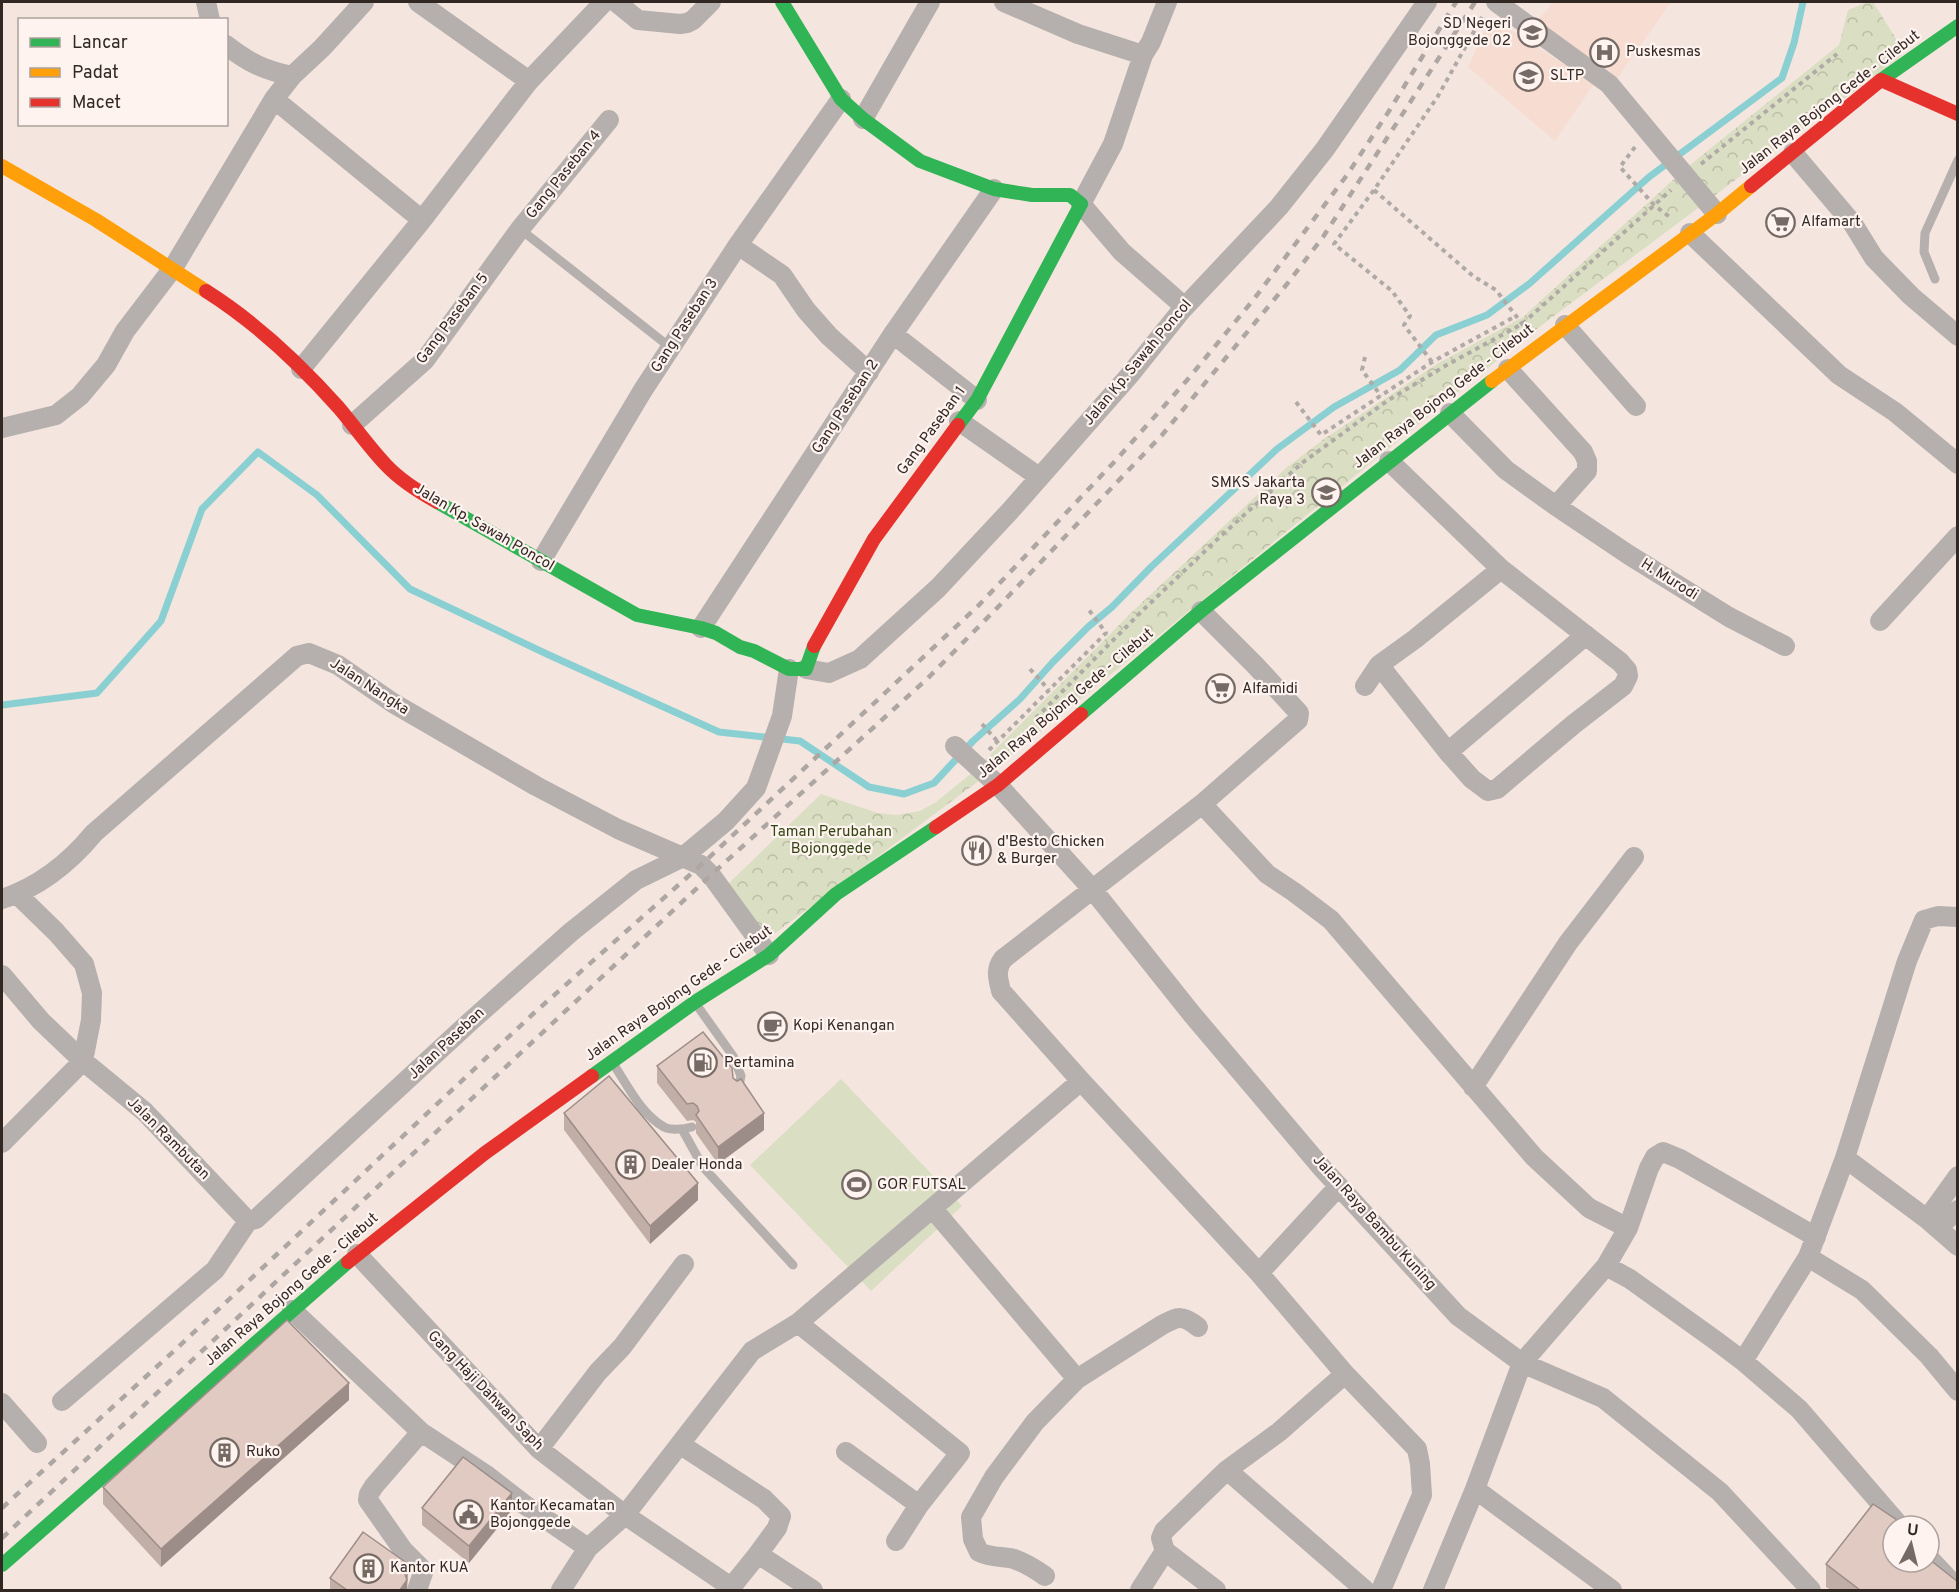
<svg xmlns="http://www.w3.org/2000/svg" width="1959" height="1592" font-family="Overpass,sans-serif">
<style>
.built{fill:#f7dcd2}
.park{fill:url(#park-crowns)}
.pitch{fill:#dadec2}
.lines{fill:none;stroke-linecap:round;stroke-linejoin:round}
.stream{stroke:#8ad0d2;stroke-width:7}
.path{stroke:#b0aaa7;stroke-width:4;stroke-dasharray:4.5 4.5;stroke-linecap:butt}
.lane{stroke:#b5b0ad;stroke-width:9}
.street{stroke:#b5b0ad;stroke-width:20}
.fast{stroke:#30b455;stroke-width:14}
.slow{stroke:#ff9f0a;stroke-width:14}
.jam{stroke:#e5322d;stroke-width:14}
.rail{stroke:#ada6a3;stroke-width:4.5;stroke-dasharray:8 8;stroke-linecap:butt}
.wall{fill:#c1aea7}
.shaded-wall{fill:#9d8d88}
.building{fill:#e0cac2;stroke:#9d8d88;stroke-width:1.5}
.labels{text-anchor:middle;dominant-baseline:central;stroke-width:4.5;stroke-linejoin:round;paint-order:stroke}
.poi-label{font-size:15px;fill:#312723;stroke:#fef3ef;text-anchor:start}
.street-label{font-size:15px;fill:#312723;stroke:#fef3ef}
.park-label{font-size:15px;fill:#304311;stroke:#fef3ef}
</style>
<defs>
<pattern id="park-crowns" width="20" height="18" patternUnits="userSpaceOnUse" patternTransform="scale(1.5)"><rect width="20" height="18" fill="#dadec2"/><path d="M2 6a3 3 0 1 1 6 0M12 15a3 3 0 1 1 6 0" fill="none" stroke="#bcbea6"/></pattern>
</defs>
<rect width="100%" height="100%" fill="#f5e5df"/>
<path class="built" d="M 1553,2 L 1671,2 L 1614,83 L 1537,22 Z
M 1491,17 L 1594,84 L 1555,141 L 1468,67 Z"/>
<path class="park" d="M 1868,2 L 1873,2 L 1900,45 L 1902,55 L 1526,337 L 992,771 L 766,940 L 729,883 L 821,794 L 878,813 L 896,815 L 920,811 L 936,802 L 973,772 L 1133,611 L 1286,468 L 1324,439 L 1437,364 L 1523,317 L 1685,169 L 1839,45 L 1848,10 Z"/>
<path class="pitch" d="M 841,1079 L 962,1206 L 871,1291 L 750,1165 Z"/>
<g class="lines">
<path class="stream" d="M 2,705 L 97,693 L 161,621 L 202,509 L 258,452 L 317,495 L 410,589 L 549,655 L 719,732 L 800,741 L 869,787 L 904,794 L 934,783 L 973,741 L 1020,699 L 1053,662 L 1088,627 L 1112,607 L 1151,567 L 1277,449 L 1334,407 L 1400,370 L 1436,335 L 1487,315 L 1529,284 L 1649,177 L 1782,78 L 1794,43 L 1803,2"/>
<path class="path" d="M 1635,147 L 1620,167 L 1654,205 L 1671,218
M 1701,164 L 1837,54
M 1374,190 L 1473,276 L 1496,290 L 1523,325
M 1365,357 L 1362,370 L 1381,396
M 1432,362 L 1404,325 L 1410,316 L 1392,291 L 1334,244 L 1374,190 L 1438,96 L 1482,17
M 1296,402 L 1321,435 L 1432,362 L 1516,316
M 1030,669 L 1049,690
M 1036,718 L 1141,612 L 1223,534 L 1302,463 L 1387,401 L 1445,366 L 1522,324 L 1671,190
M 982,724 L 998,742
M 989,750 L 1106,633 L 1089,610"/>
<path class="lane" d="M 520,229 L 671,348
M 1935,279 L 1924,252 L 1925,233 L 1958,160
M 696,1004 L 733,1056 L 741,1076 L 738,1090
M 614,1065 C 628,1086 641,1114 664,1127 C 672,1131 684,1129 692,1127
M 682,1129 L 703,1167 L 793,1265"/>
<path class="street" d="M 206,2 L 210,20
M 418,2 L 529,81
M 616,2 L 638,20 L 680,24 L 687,23 L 693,20 L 711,2
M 1004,2 L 1078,34 L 1143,55 L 1151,42 L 1167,2
M 1496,2 L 1609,84 L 1717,214
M 226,45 C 249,63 264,70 292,76
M 1143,55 L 1113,144 L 1081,204 L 1122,252 L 1185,307
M 274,99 L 422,220
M 863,119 L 930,2
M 1793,153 L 1853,224 L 1874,258 L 1911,296 L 1958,336
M 1690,233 L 1839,375 L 1895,412 L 1958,464
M 738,245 L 782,275 L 806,310 L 829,336 L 869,372
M 1565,325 L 1636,406
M 893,334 L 977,400
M 301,369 L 422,220 L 529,81 L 604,2
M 1508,369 L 1583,452 L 1587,461 L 1587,471 L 1556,506
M 1450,413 L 1506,470 L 1556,506 L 1629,555 L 1729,617 L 1785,646
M 959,421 L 1039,477
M 352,425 L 425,360 L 520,229 L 609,120
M 2,428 L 56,415 L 80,396 L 106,365 L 125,331 L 173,268 L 274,99 L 292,76 L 322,48 L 364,2
M 541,561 L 643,390 L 738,245 L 841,99
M 1201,611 L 1255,665 L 1299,713 L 1298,720 L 1202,804 L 1003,959 C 995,970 998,978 1001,991 L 1081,1081 L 1259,1273 L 1339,1186
M 1880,621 L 1958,536
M 701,628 L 893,334 L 994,189
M 1379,665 L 1448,752 L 1472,779 L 1488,791 L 1497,789 L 1574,724 L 1623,686 L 1628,676 L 1627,670 L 1620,662 L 1501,569 L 1389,461
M 806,669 L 829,673 L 860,659 L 938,588 L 1010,511 L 1128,377 L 1181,311 L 1279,207 L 1325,149 L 1427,2
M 1365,686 L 1379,665 L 1415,639 L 1501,569
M 955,746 L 998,785 L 1093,890 L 1191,1013 L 1322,1168 L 1458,1316 L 1522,1363 L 1603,1398 L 1720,1492 L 1811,1590
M 1448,752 L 1586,635
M 1202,804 L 1267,874 L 1294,892 L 1331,920 L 1534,1157 L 1589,1208 L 1628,1228 L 1606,1266 L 1522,1363 L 1475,1489 L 1433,1590
M 2,899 C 39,887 70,862 94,833 L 297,656 L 309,653 L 338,665 L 393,703 L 536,786 L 618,829 L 701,865 L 711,875 L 769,955
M 2,975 L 41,1021 L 83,1061 L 145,1112 L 248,1221
M 1473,1087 L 1568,943 L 1634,857
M 2,1143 L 83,1061 L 91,1020 L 92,993 L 84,964 L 56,932 L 17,894
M 1845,1158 L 1927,1219 L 1958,1246
M 933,1209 L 1077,1379
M 1927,1219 L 1958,1176
M 1628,1228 L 1649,1168 L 1655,1157 L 1663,1152 L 1680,1159 L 1816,1237
M 1937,1228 L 1958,1210
M 357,1254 L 539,1449 L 625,1515 L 731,1587
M 1808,1257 L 1862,1290 L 1929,1356 L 1958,1391
M 1606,1266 L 1630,1279 L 1715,1340 L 1743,1361 L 1799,1409 L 1900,1526
M 292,1310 L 421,1432 L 485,1474 L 525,1505 L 588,1548
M 798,1323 L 960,1453 L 919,1505 L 896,1541
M 1743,1361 L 1808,1257 L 1845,1158 L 1907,961 L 1924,920 L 1938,916 L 1958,917
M 1345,1374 L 1417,1449 L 1420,1464 L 1422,1495 L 1381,1590
M 62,1401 L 215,1270 L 248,1221 L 256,1219 L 472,1020 L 571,932 L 636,880 L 683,857 L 726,821 L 756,788 L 782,716 L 789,669
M 2,1403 L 37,1443
M 681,1445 L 764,1499 L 781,1516 L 777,1528 L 758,1554
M 539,1449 L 598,1372 L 622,1347 L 684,1264
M 846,1452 L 919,1505
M 1227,1470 L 1365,1590
M 1475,1489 L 1612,1590
M 1929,1558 L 1958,1589
M 1045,1576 C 1035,1569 1025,1563 1014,1559 C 1002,1556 992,1558 979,1552 L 973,1539 L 971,1517 L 994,1477 L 1035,1422 L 1077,1379 L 1162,1325 C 1179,1316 1183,1315 1198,1327
M 417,1590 L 423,1573 L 420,1567 L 403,1550 L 368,1500 L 369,1494 L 374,1486 L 421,1432
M 561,1590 L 588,1548 L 625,1515 L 752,1351 L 798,1323 L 1081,1081
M 729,1590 L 758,1554 L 813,1590
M 1140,1590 L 1165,1551
M 1216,1590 L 1165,1551 L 1161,1538 L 1164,1531 L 1227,1470 L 1279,1432 L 1345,1374 L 1259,1273"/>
<path class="fast" d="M 782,2 L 841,99 L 863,119 L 920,161 L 994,189 L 1032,195 L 1070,195 L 1081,204 L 977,400 L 958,425
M 1881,80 L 1958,26
M 437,502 L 637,615 L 701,628 L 716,633 L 740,647 L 754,651 L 789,669 L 806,669 L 814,646
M 1081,714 L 1201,611 L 1492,381
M 592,1076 L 695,1002 L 769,955 L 836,894 L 936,827
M 2,1565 L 348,1262"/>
<path class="slow" d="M 2,166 L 96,220 L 206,291
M 1492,381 L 1717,214 L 1751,186"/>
<path class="jam" d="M 1881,80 L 1958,114
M 1751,186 L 1881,80
M 206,291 C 255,322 300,364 339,408 C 355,427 369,447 386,465 C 400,480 419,492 437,502
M 814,646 L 874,539 L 958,425
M 936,827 L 998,785 L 1081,714
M 348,1262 L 485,1153 L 592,1076"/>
<path class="rail" d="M 2,1508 L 175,1350 L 534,1013 L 701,865 L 979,605 L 1117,459 L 1188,379 L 1254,299 L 1347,175 L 1389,111 L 1456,2
M 2,1538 L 711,875 L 927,679 L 998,607 L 1162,435 L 1287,284 L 1323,237 L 1475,2"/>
</g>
<path class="wall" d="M 657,1066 L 733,1078 L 764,1130 L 718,1164 L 696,1133 L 696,1122 L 693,1120 L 687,1121 L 657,1083 Z
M 564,1113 L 698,1200 L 650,1244 L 564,1130 Z
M 349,1400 L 161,1567 L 103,1504 L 103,1487 Z
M 422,1508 L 512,1510 L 469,1563 L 422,1525 Z
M 1930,1560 L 1958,1590 L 1831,1590 L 1826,1587 L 1826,1564 Z
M 408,1564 L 407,1590 L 330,1590 L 330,1578 Z"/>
<path class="shaded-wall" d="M 764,1113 L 764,1130 L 718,1164 L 718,1147 Z
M 698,1183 L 698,1200 L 650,1244 L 650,1226 Z
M 349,1383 L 349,1400 L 161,1567 L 161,1549 Z
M 512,1493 L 512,1510 L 469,1563 L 469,1546 Z
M 408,1564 L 407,1590 L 400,1590 L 405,1574 Z"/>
<path class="building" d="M 703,1032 L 732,1068 L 733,1078 L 737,1081 L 741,1079 L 764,1113 L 718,1147 L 696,1115 L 699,1111 L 697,1106 L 693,1103 L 687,1104 L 657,1066 Z
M 609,1076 L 698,1183 L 650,1226 L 564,1113 Z
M 287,1320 L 349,1383 L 161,1549 L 103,1487 Z
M 463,1457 L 512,1493 L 469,1546 L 422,1508 Z
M 1873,1504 L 1906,1526 L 1893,1526 L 1893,1562 L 1929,1562 L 1929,1559 L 1958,1582 L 1958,1590 L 1860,1590 L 1826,1564 Z
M 363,1532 L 408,1564 L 405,1574 L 407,1580 L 400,1590 L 347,1590 L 330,1578 Z"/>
<defs>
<symbol id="school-ring" viewBox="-11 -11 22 22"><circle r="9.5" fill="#fef3ef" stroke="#766a65" stroke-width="1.5"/><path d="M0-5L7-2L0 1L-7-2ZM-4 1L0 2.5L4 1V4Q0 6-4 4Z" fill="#766a65"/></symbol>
<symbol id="hospital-ring" viewBox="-11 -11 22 22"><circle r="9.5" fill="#fef3ef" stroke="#766a65" stroke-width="1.5"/><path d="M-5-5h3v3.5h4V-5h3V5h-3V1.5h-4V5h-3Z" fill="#766a65"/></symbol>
<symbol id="supermarket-ring" viewBox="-11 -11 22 22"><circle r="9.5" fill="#fef3ef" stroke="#766a65" stroke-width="1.5"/><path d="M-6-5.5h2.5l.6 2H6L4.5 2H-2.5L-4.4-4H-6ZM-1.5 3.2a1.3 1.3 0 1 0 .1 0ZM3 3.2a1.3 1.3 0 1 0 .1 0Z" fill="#766a65"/></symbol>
<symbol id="restaurant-ring" viewBox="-11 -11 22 22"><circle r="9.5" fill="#fef3ef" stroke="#766a65" stroke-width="1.5"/><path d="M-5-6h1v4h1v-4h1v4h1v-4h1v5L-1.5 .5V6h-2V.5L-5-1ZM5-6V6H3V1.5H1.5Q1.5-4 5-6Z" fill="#766a65"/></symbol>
<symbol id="cafe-ring" viewBox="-11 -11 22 22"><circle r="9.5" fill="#fef3ef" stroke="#766a65" stroke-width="1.5"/><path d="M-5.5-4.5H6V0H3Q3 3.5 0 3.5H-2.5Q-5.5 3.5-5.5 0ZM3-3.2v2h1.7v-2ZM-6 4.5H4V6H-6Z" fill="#766a65"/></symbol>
<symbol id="fuel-ring" viewBox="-11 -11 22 22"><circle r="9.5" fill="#fef3ef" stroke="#766a65" stroke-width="1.5"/><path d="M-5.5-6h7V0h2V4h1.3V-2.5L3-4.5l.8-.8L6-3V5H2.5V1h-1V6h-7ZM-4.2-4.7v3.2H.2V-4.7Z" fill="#766a65"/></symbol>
<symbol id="building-ring" viewBox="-11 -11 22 22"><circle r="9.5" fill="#fef3ef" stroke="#766a65" stroke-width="1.5"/><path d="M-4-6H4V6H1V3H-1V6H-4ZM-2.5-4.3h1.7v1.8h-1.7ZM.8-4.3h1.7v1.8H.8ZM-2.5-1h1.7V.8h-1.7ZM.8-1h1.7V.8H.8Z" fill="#766a65"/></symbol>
<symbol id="stadium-ring" viewBox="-11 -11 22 22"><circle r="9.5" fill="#fef3ef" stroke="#766a65" stroke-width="1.5"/><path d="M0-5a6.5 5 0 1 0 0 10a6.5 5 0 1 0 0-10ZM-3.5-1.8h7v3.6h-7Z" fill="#766a65"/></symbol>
<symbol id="civic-ring" viewBox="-11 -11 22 22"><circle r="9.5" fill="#fef3ef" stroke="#766a65" stroke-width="1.5"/><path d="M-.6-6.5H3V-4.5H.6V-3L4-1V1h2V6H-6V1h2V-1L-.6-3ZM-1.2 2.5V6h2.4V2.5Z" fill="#766a65"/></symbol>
</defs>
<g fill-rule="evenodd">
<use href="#school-ring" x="1516" y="16" width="33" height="33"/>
<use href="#hospital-ring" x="1588" y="36" width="33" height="33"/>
<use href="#school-ring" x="1512" y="60" width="33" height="33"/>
<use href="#supermarket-ring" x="1764" y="206" width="33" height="33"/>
<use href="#school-ring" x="1310" y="476" width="33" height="33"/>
<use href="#supermarket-ring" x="1204" y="672" width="33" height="33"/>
<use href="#restaurant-ring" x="960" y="834" width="33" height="33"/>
<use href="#cafe-ring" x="756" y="1010" width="33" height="33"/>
<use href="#fuel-ring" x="686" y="1046" width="33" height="33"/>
<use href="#building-ring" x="614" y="1148" width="33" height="33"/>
<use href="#stadium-ring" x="840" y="1168" width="33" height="33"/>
<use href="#building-ring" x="208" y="1436" width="33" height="33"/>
<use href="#civic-ring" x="452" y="1498" width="33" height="33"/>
<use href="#building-ring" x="352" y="1552" width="33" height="33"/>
</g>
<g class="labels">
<g class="poi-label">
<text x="1511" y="24" text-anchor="end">SD Negeri<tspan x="1511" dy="17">Bojonggede 02</tspan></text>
<text x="1626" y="52">Puskesmas</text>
<text x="1550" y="76">SLTP</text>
<text x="1801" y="222">Alfamart</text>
<text x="1305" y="483" text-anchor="end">SMKS Jakarta<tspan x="1305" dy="17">Raya 3</tspan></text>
<text x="1242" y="689">Alfamidi</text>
<text x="997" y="842">d'Besto Chicken<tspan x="997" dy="17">&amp; Burger</tspan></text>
<text x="793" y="1026">Kopi Kenangan</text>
<text x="724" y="1063">Pertamina</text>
<text x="651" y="1165">Dealer Honda</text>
<text x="877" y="1185">GOR FUTSAL</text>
<text x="246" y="1452">Ruko</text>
<text x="490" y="1506">Kantor Kecamatan<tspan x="490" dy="17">Bojonggede</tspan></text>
<text x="390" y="1568">Kantor KUA</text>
</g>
<g class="street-label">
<text transform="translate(1830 103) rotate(-38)">Jalan Raya Bojong Gede - Cilebut</text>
<text transform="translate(564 175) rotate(-51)">Gang Paseban 4</text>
<text transform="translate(453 319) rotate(-53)">Gang Paseban 5</text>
<text transform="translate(685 326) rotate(-57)">Gang Paseban 3</text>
<text transform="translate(1138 363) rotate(-50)">Jalan Kp. Sawah Poncol</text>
<text transform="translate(1444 397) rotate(-38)">Jalan Raya Bojong Gede - Cilebut</text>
<text transform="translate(846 407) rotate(-57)">Gang Paseban 2</text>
<text transform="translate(932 431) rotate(-54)">Gang Paseban 1</text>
<text transform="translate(484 528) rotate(30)">Jalan Kp. Sawah Poncol</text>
<text transform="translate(1669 580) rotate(32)">H. Murodi</text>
<text transform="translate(369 687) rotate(33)">Jalan Nangka</text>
<text transform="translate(1066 704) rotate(-40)">Jalan Raya Bojong Gede - Cilebut</text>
<text transform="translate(679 994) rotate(-35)">Jalan Raya Bojong Gede - Cilebut</text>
<text transform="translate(447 1044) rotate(-43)">Jalan Paseban</text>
<text transform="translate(168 1139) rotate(45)">Jalan Rambutan</text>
<text transform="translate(1374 1223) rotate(48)">Jalan Raya Bambu Kuning</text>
<text transform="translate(292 1290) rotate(-41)">Jalan Raya Bojong Gede - Cilebut</text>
<text transform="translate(485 1391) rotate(46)">Gang Haji Dahwan Saph</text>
</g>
<g class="park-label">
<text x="831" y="832">Taman Perubahan<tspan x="831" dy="17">Bojonggede</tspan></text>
</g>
</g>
<rect width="1959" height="1592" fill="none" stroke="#312723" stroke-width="6"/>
<rect x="18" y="18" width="210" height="108" fill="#fef3ef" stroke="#aca19d" stroke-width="1.5"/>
<rect x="30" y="38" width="30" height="9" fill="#30b455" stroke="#aca19d" stroke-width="1.5"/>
<text x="72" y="48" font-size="18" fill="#312723">Lancar</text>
<rect x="30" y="68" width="30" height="9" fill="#ff9f0a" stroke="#aca19d" stroke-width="1.5"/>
<text x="72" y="78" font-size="18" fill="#312723">Padat</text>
<rect x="30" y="98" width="30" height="9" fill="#e5322d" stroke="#aca19d" stroke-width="1.5"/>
<text x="72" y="108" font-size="18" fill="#312723">Macet</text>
<g transform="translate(1911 1544) rotate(7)"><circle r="28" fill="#fef3ef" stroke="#aca19d" stroke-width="1.5"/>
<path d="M0-4.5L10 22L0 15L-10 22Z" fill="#766a65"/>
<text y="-9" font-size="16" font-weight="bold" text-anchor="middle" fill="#312723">U</text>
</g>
</svg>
